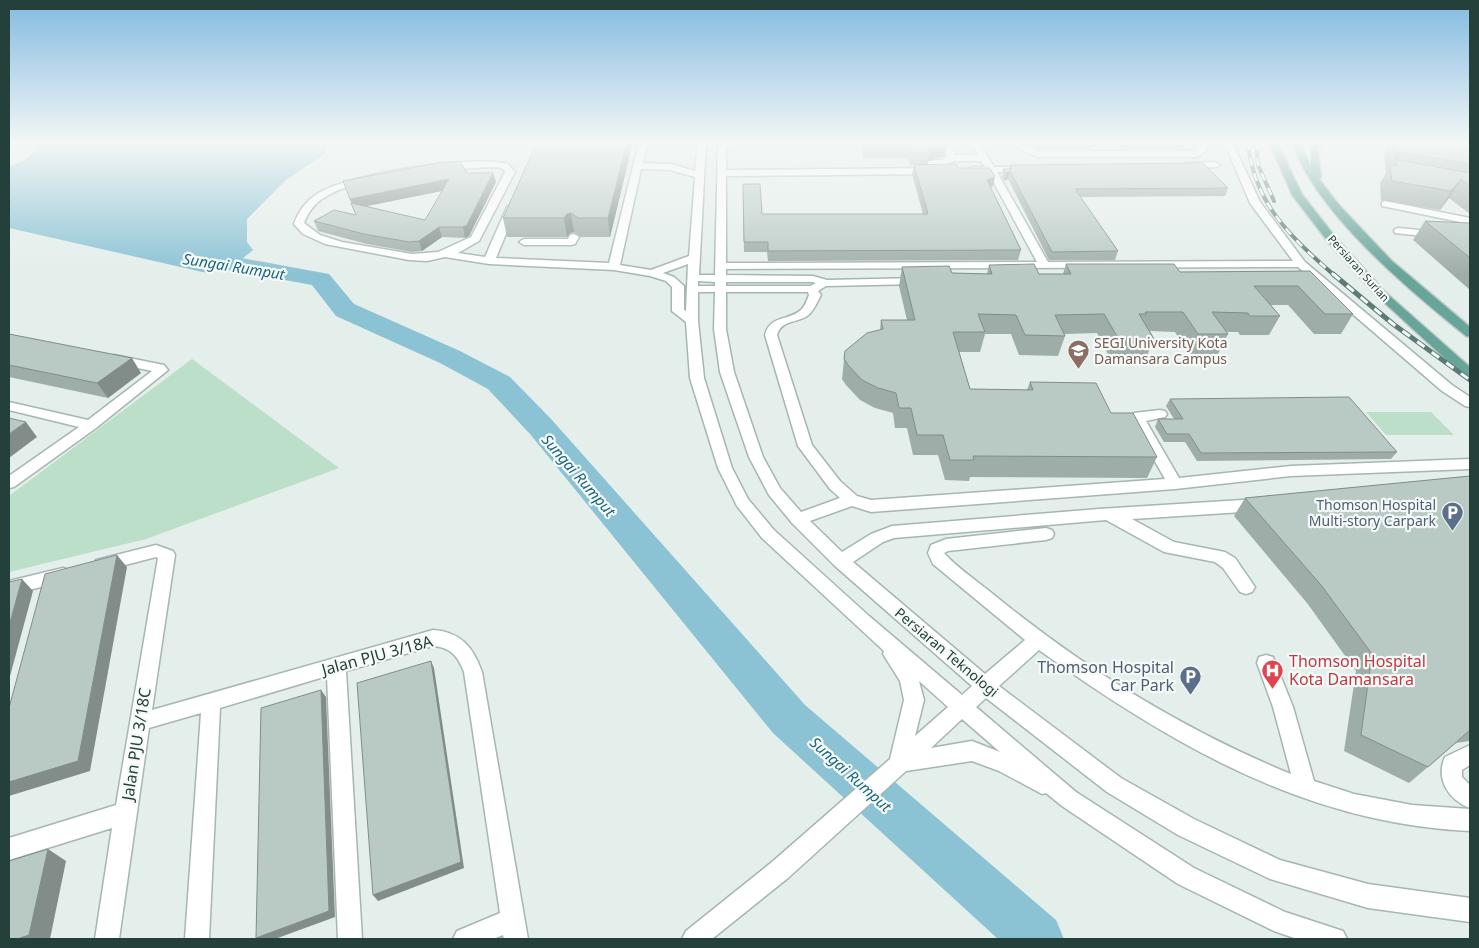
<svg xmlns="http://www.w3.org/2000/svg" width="1479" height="948" font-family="'Noto Sans',sans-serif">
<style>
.green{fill:#bcdfc9}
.water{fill:#8bc2d4}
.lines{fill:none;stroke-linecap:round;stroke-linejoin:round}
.river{fill:#8bc2d4;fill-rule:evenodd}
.minor-casing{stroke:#a6b6b2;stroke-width:3}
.major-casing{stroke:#c1cac8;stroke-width:3}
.highway-casing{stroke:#c1cac8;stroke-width:3}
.minor{fill:#fff;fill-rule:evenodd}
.major{fill:#67a49a;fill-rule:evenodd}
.highway{fill:#2d6d66;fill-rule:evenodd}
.rail-far1-casing{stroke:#5d7b76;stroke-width:4}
.rail-casing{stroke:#5d7b76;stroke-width:5}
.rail-far1{stroke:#f5faf8;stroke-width:2.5;stroke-dasharray:8;stroke-linecap:butt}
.rail{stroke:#f5faf8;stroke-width:3;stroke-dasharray:9;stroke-linecap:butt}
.wall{fill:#9fada9;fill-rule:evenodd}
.shaded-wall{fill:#828d89}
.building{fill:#b9c9c4;stroke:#828d89}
.labels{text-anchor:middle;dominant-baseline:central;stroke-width:4.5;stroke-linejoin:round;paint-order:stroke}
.far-street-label{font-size:11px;fill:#23403b;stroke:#f5faf8}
.education-label{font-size:14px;fill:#785e54;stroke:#f5faf8;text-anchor:start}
.service-label{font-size:14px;fill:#4e5e75;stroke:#f5faf8;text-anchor:end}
.street-label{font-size:14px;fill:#23403b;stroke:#f5faf8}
.water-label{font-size:15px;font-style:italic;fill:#1a657e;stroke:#f5faf8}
.near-street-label{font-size:16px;fill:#23403b;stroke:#f5faf8}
.near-health-label{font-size:16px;fill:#be3a42;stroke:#f5faf8;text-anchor:start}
.near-service-label{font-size:16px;fill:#4e5e75;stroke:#f5faf8;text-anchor:end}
</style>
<rect width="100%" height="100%" fill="#e4eeea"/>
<path class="green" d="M 192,359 L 339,468 L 146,539 L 9,572 L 9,496 Z
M 1366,412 L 1431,412 L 1454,435 L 1386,435 Z"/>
<path class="water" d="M 39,142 L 334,142 L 326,149 L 326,153 L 286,180 L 247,219 L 247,242 L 253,250 L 236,264 L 207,273 L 9,228 L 9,166 C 22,163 34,156 39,142 Z"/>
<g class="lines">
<path class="river" d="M 190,252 L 236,257 L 329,274 L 354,304 L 460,351 L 510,377 L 552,420 L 805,705 L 1056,920 L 1064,939 L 998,939 L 773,733 L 530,434 L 488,389 L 440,363 L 336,316 L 312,285 L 236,271 L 181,264 L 178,259 L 181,254 Z"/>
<defs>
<path id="minor" d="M 639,142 L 647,142 L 643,163 L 671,164 L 695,171 L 698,142 L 706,142 L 699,275 L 715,275 L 718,142 L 726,142 L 726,145 L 734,142 L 747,142 L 726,150 L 726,170 L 932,168 L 937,171 L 932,174 L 726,176 L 726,263 L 1037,262 L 988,172 L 972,173 L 967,170 L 972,167 L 985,167 L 981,161 L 954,161 L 944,166 L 917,165 L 917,161 L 942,160 L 947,157 L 942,142 L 950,142 L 955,155 L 978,155 L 971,142 L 979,142 L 994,167 L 1027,167 L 1027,171 L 1024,172 L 997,172 L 1048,262 L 1293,261 L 1250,203 L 1224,142 L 1232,142 L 1260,202 L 1305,262 L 1452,385 L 1470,397 L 1470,407 L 1465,406 L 1442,391 L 1298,267 L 726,269 L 726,275 L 813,276 L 827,280 L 920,278 L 926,281 L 920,284 L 826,286 L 818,291 L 821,295 C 817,302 814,311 807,316 C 797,323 781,320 777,335 L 812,445 L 840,481 L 857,496 L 871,500 L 1165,479 L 1132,421 L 1134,413 L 1160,410 L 1165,411 L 1167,414 L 1165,417 L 1146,421 L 1179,478 L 1291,466 L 1470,459 L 1470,469 L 1291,476 L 1175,489 L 871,512 L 852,506 L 810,521 L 842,552 L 871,534 L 892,526 L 1099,509 L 1258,499 L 1264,501 L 1266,505 L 1264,509 L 1258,511 L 1132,519 L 1174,542 L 1225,552 L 1235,558 L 1255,587 L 1252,592 L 1246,594 L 1240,592 L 1223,568 L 1215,562 L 1164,552 L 1106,520 L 894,538 L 883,542 L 853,562 L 985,674 L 1025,640 L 933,564 L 928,553 L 931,545 L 946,539 L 1046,528 L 1052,530 L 1054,534 L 1052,538 L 1046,540 L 948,551 L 944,553 C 958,569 983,585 999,599 C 1088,671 1186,731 1291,774 L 1273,707 L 1257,663 L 1259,657 L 1266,655 L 1273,657 L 1293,707 L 1314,781 L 1354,794 L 1412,805 L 1470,809 L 1470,831 C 1306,824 1169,743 1039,650 L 999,686 L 1121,778 L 1194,819 L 1280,860 L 1368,884 L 1470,898 L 1470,922 L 1368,908 L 1270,879 L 1178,835 L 1107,792 L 986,698 L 976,707 L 1076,792 L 1194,868 L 1285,912 L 1343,931 L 1347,939 L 1297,939 L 1274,931 L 1178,884 L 1062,806 L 1046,793 L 1042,794 L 999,771 L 972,761 L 906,771 L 788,878 L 712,939 L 682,939 L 686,931 L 772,862 L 890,759 L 904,700 L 900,681 L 883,654 L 884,651 L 762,538 L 737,506 L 718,468 L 690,378 L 686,322 L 672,311 L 672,287 L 666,281 L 650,276 L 614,270 L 489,264 L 445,257 L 427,261 L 409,260 L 325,244 L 303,234 L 294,224 C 298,212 306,201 317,194 C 350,173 470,155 508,164 L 515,172 L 479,241 L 458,253 L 485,257 L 507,207 L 512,204 L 517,207 L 496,258 L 609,263 ZM 491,167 L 502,168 L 505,172 L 471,237 L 438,252 L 412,254 L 342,242 L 320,235 L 304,223 C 308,213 313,205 322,199 C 360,173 445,170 491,167 ZM 641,169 L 670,170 L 695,177 L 689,256 L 651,270 L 620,265 ZM 688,264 L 686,311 L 684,310 L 684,286 L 674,277 L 663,273 ZM 698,281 L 715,282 L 715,286 L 698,286 ZM 726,282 L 812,282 L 816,283 L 810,286 L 726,286 ZM 698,292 L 715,292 L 714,329 L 720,372 L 749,457 L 769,495 L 792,523 L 835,566 L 972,686 L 962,695 L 869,616 L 774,530 L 748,499 L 732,468 L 704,378 L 698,321 ZM 726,292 L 808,292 L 809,295 C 807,300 805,306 801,310 C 788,321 770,315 765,335 L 798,446 L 830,489 L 840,498 L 801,512 L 780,488 L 763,457 L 734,372 L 726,329 ZM 919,681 L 948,707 L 915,736 L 924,700 ZM 962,719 L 1000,752 L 972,741 L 931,748 Z
M 1005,142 L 1017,142 L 1038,151 L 1195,151 L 1197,150 L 1197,142 L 1205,142 L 1206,151 L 1197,157 L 1037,157 Z
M 1215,162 L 1220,165 L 1218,167 L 1185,169 L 1180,166 L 1185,163 Z
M 1385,201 L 1470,218 L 1470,224 L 1382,206 L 1382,202 Z
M 1399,228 L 1470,235 L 1470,241 L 1395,233 L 1394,231 L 1395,229 Z
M 574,234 L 579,237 L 575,244 L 571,245 L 524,245 L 519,242 L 524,239 L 568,239 L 570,235 Z
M 114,355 L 164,365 L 168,370 L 96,428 L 14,487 L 9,488 L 9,476 L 79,427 L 9,410 L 9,402 L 88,420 L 152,371 L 109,362 L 108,359 Z
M 156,545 L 173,551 L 175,555 L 152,710 L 433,630 C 461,632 473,647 482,672 L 528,939 L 504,939 L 503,935 L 493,939 L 453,939 L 457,931 L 500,913 L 464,672 C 458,656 450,647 433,646 L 346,671 L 362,939 L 338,939 L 327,676 L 220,708 L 209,939 L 185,939 L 201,713 L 149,728 L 119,939 L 95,939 L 112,828 L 9,860 L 9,838 L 116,805 L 158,558 L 156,557 L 102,571 L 96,570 L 94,565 L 96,560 Z
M 63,568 L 69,570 L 71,575 L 69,580 L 9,595 L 9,581 Z
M 1470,745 L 1470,765 L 1462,770 L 1462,777 L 1470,785 L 1470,808 C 1449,800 1435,779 1445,757 Z"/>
<path id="major" d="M 1269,142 L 1277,142 L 1302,194 L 1337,239 L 1384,291 L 1470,367 L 1470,378 L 1465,377 L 1376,295 L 1329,243 L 1292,195 Z
M 1292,142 L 1300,142 L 1311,166 L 1311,146 L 1317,142 L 1328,142 L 1318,149 L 1321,177 L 1319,179 L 1340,206 L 1392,261 L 1470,327 L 1470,337 L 1466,336 C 1409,290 1315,212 1292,142 Z
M 1381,142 L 1400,142 L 1415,147 L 1411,150 Z
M 1452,142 L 1470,142 L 1470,147 Z"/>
<path id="highway" d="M 1459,142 L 1470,142 L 1470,147 L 1460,144 Z"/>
</defs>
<use href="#minor" class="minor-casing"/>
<use href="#major" class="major-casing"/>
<use href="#highway" class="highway-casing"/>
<use href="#minor" class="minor"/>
<use href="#major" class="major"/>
<use href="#highway" class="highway"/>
<defs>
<path id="rail-far1" d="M 1248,142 C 1253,202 1291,238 1334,275
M 1256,142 L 1258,165 L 1274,201"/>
<path id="rail" d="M 1333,274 L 1393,324 L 1470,380"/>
</defs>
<use href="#rail-far1" class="rail-far1-casing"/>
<use href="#rail" class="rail-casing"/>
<use href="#rail-far1" class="rail-far1"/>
<use href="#rail" class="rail"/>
</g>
<path class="wall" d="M 633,142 L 610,237 L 581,237 L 574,232 L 570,233 L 567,237 L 507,237 L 503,218 Z
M 859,142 L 946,142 L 945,156 L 928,161 L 928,165 L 958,168 L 993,186 L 991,187 L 1021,250 L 1018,260 L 768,261 L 767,252 L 744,252 L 743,184 L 762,214 L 923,214 L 912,174 L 914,165 L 910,165 L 908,158 L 864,158 Z
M 1024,142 L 1105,142 L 1089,149 L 1038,149 Z
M 1117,142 L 1189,142 L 1187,146 L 1179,149 L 1123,149 Z
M 1391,142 L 1470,150 L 1470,214 L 1449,198 L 1440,210 L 1381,200 L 1380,183 L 1386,173 L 1384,154 Z
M 1010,165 L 1228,188 L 1225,196 L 1080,197 L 1118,251 L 1115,260 L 1049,260 L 1008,179 L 1004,181 L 1002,177 L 1003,169 L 1009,169 Z
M 467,173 L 496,182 L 469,236 L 465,238 L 442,237 L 422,251 L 412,252 L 367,244 L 318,231 L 314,221 L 356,215 L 343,181 ZM 442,191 L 425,220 L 365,206 Z
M 1425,221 L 1470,223 L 1470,290 L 1413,240 Z
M 1066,264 L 1180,272 L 1310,271 L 1353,314 L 1341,334 L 1314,334 L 1288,305 L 1271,305 L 1280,316 L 1269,335 L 1240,335 L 1238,332 L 1226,332 L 1228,334 L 1218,354 L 1189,354 L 1175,332 L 1150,331 L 1154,339 L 1146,358 L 1110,358 L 1097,333 L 1064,334 L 1065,336 L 1058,356 L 1019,355 L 1011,334 L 985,334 L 980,352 L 959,352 L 970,389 L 1027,390 L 1030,382 L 1111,413 L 1157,457 L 1147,478 L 970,477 L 969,481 L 945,480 L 938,455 L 913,455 L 907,428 L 895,428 L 893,413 L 875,408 L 860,400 L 846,385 L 842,379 L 845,351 L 880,330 L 881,320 L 907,320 L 899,286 L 902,267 L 952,273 L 987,274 L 989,265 L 1039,274 L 1063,274 Z
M 9,334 L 141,373 L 108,398 L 9,377 Z
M 1170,399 L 1397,452 L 1391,459 L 1197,461 L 1185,442 L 1164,442 L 1155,427 L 1158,419 L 1174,419 L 1166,406 Z
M 1470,476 L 1470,741 L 1456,743 L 1409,783 L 1344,751 L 1356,671 L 1307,603 L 1234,516 L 1245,498 Z"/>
<path class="shaded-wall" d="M 627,142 L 633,142 L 610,237 L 608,218 Z
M 1092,142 L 1105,142 L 1089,149 L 1091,143 Z
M 1183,142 L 1189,142 L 1187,146 L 1179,149 L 1182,143 Z
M 947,144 L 945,156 L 928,161 L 930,153 L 929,149 Z
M 1401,152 L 1396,162 L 1397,154 Z
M 1010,171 L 1008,179 L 1004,181 L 1006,173 Z
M 493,173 L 496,182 L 469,236 L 465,238 L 463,227 Z
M 995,177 L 993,186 L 985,190 L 987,180 Z
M 449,179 L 451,189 L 353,209 L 350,199 Z
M 1461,179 L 1449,198 L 1440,210 L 1451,191 Z
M 571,213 L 574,232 L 570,233 L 567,237 L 564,218 L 567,214 Z
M 439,227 L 442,237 L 422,251 L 419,241 Z
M 132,358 L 141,373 L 108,398 L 97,383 Z
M 26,422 L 37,437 L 9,458 L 9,434 Z
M 117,555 L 127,567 L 90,771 L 9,796 L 9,782 Z
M 22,579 L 33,591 L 9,680 L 9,626 Z
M 431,661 L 434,668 L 464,868 L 378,901 L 373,895 Z
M 321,690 L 326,697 L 335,917 L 275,939 L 257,939 L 256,938 Z
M 48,849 L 66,861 L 50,939 L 17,939 Z"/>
<path class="building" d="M 537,142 L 627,142 L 608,218 L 578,218 L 571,213 L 567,214 L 564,218 L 503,218 Z
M 864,142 L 946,142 L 947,144 L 929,149 L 930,153 L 912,153 L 909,145 L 865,145 Z
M 1039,142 L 1092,142 L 1091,143 L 1040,143 Z
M 1124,142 L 1183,142 L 1182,143 L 1125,143 Z
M 1394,142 L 1426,142 L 1470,150 L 1470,164 L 1401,152 L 1397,154 L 1397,160 L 1470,173 L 1470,186 L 1461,179 L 1451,191 L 1392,181 L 1390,165 L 1397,166 Z
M 460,161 L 467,173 L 493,173 L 467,225 L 463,227 L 439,227 L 419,241 L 409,242 L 364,234 L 314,221 L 334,210 L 356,215 L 351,203 L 425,220 L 449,179 L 350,199 L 343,181 L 437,163 Z
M 1203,163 L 1228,188 L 1075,189 L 1118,251 L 1052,252 L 1010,171 L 1006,173 L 1003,169 L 1012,169 L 1010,165 Z
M 956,164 L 958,168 L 990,168 L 995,177 L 987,180 L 1021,250 L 768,251 L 768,242 L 744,242 L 743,184 L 760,184 L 762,214 L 928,214 L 914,165 Z
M 1425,221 L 1470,223 L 1470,258 Z
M 1034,264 L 1039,274 L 1071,274 L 1066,264 L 1174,264 L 1180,272 L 1310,271 L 1353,314 L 1325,314 L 1298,286 L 1254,286 L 1280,316 L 1250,316 L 1248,313 L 1212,312 L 1228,334 L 1198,334 L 1183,312 L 1145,312 L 1146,314 L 1139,314 L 1154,339 L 1118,338 L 1104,314 L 1055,315 L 1065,336 L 1025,335 L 1016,315 L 978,314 L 985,332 L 953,332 L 970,389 L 1033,390 L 1030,382 L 1096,383 L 1111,413 L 1133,413 L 1157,457 L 973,456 L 974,460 L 950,460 L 943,435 L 917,435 L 911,408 L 899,408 L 896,393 L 878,388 L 862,380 L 848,365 L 844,359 L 845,351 L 867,333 L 883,329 L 881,320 L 915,320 L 902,267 L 949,266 L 952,273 L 992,274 L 989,265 Z
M 9,334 L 132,358 L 97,383 L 9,365 Z
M 1349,397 L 1397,452 L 1201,453 L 1189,434 L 1167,434 L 1158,419 L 1183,419 L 1170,399 Z
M 9,418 L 26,422 L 9,434 Z
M 1470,476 L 1470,730 L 1428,767 L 1361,735 L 1372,654 L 1321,585 L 1245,498 Z
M 117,555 L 78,761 L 9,782 L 9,708 L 45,574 Z
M 22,579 L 9,626 L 9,582 Z
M 431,661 L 461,862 L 373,895 L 357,683 Z
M 321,690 L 329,911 L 256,938 L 261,708 Z
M 48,849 L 29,935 L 17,939 L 9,939 L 9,861 Z"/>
<linearGradient id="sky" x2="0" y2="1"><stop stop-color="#83bae0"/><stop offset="0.52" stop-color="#f3f7f6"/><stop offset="1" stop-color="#f3f7f6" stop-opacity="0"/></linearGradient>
<rect width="1479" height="275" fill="url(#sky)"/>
<defs>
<symbol id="university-pin" viewBox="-11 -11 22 30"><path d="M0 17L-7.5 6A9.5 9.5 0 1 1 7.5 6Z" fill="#8d6e63" stroke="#f5faf8"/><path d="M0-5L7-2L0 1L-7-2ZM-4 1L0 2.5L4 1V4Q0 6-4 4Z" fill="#fff"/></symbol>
<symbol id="parking-pin" viewBox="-11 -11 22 30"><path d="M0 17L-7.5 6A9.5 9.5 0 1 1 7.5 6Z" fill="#5c6f8a" stroke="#f5faf8"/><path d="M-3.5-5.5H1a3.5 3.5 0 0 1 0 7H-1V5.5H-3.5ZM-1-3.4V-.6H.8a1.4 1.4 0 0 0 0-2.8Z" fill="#fff"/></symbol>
<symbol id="hospital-pin" viewBox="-11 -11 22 30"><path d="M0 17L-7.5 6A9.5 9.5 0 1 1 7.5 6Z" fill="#e0444e" stroke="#f5faf8"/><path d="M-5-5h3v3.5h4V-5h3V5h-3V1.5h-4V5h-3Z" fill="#fff"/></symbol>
</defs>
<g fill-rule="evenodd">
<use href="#university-pin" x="1066" y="338" width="25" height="34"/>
<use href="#parking-pin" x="1440" y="500" width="25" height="34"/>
<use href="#hospital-pin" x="1260" y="658" width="25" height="34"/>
<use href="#parking-pin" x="1178" y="664" width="25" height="34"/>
</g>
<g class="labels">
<g class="far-street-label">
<text transform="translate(1359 268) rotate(48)">Persiaran Surian</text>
</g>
<g class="education-label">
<text x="1094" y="342">SEGI University Kota<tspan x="1094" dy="16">Damansara Campus</tspan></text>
</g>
<g class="service-label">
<text x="1436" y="504">Thomson Hospital<tspan x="1436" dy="16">Multi-story Carpark</tspan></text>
</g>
<g class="street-label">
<text transform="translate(947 652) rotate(40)">Persiaran Teknologi</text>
</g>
<g class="water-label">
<text transform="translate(234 266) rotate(9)">Sungai Rumput</text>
<text transform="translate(579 475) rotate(49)">Sungai Rumput</text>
<text transform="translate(851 774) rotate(42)">Sungai Rumput</text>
</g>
<g class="near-street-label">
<text transform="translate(377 655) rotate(-15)">Jalan PJU 3/18A</text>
<text transform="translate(136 744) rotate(-81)">Jalan PJU 3/18C</text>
</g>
<g class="near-health-label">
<text x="1289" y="661">Thomson Hospital<tspan x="1289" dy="18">Kota Damansara</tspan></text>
</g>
<g class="near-service-label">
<text x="1174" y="667">Thomson Hospital<tspan x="1174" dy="18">Car Park</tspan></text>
</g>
</g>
<rect width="1479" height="948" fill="none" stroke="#23403b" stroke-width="20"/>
</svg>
